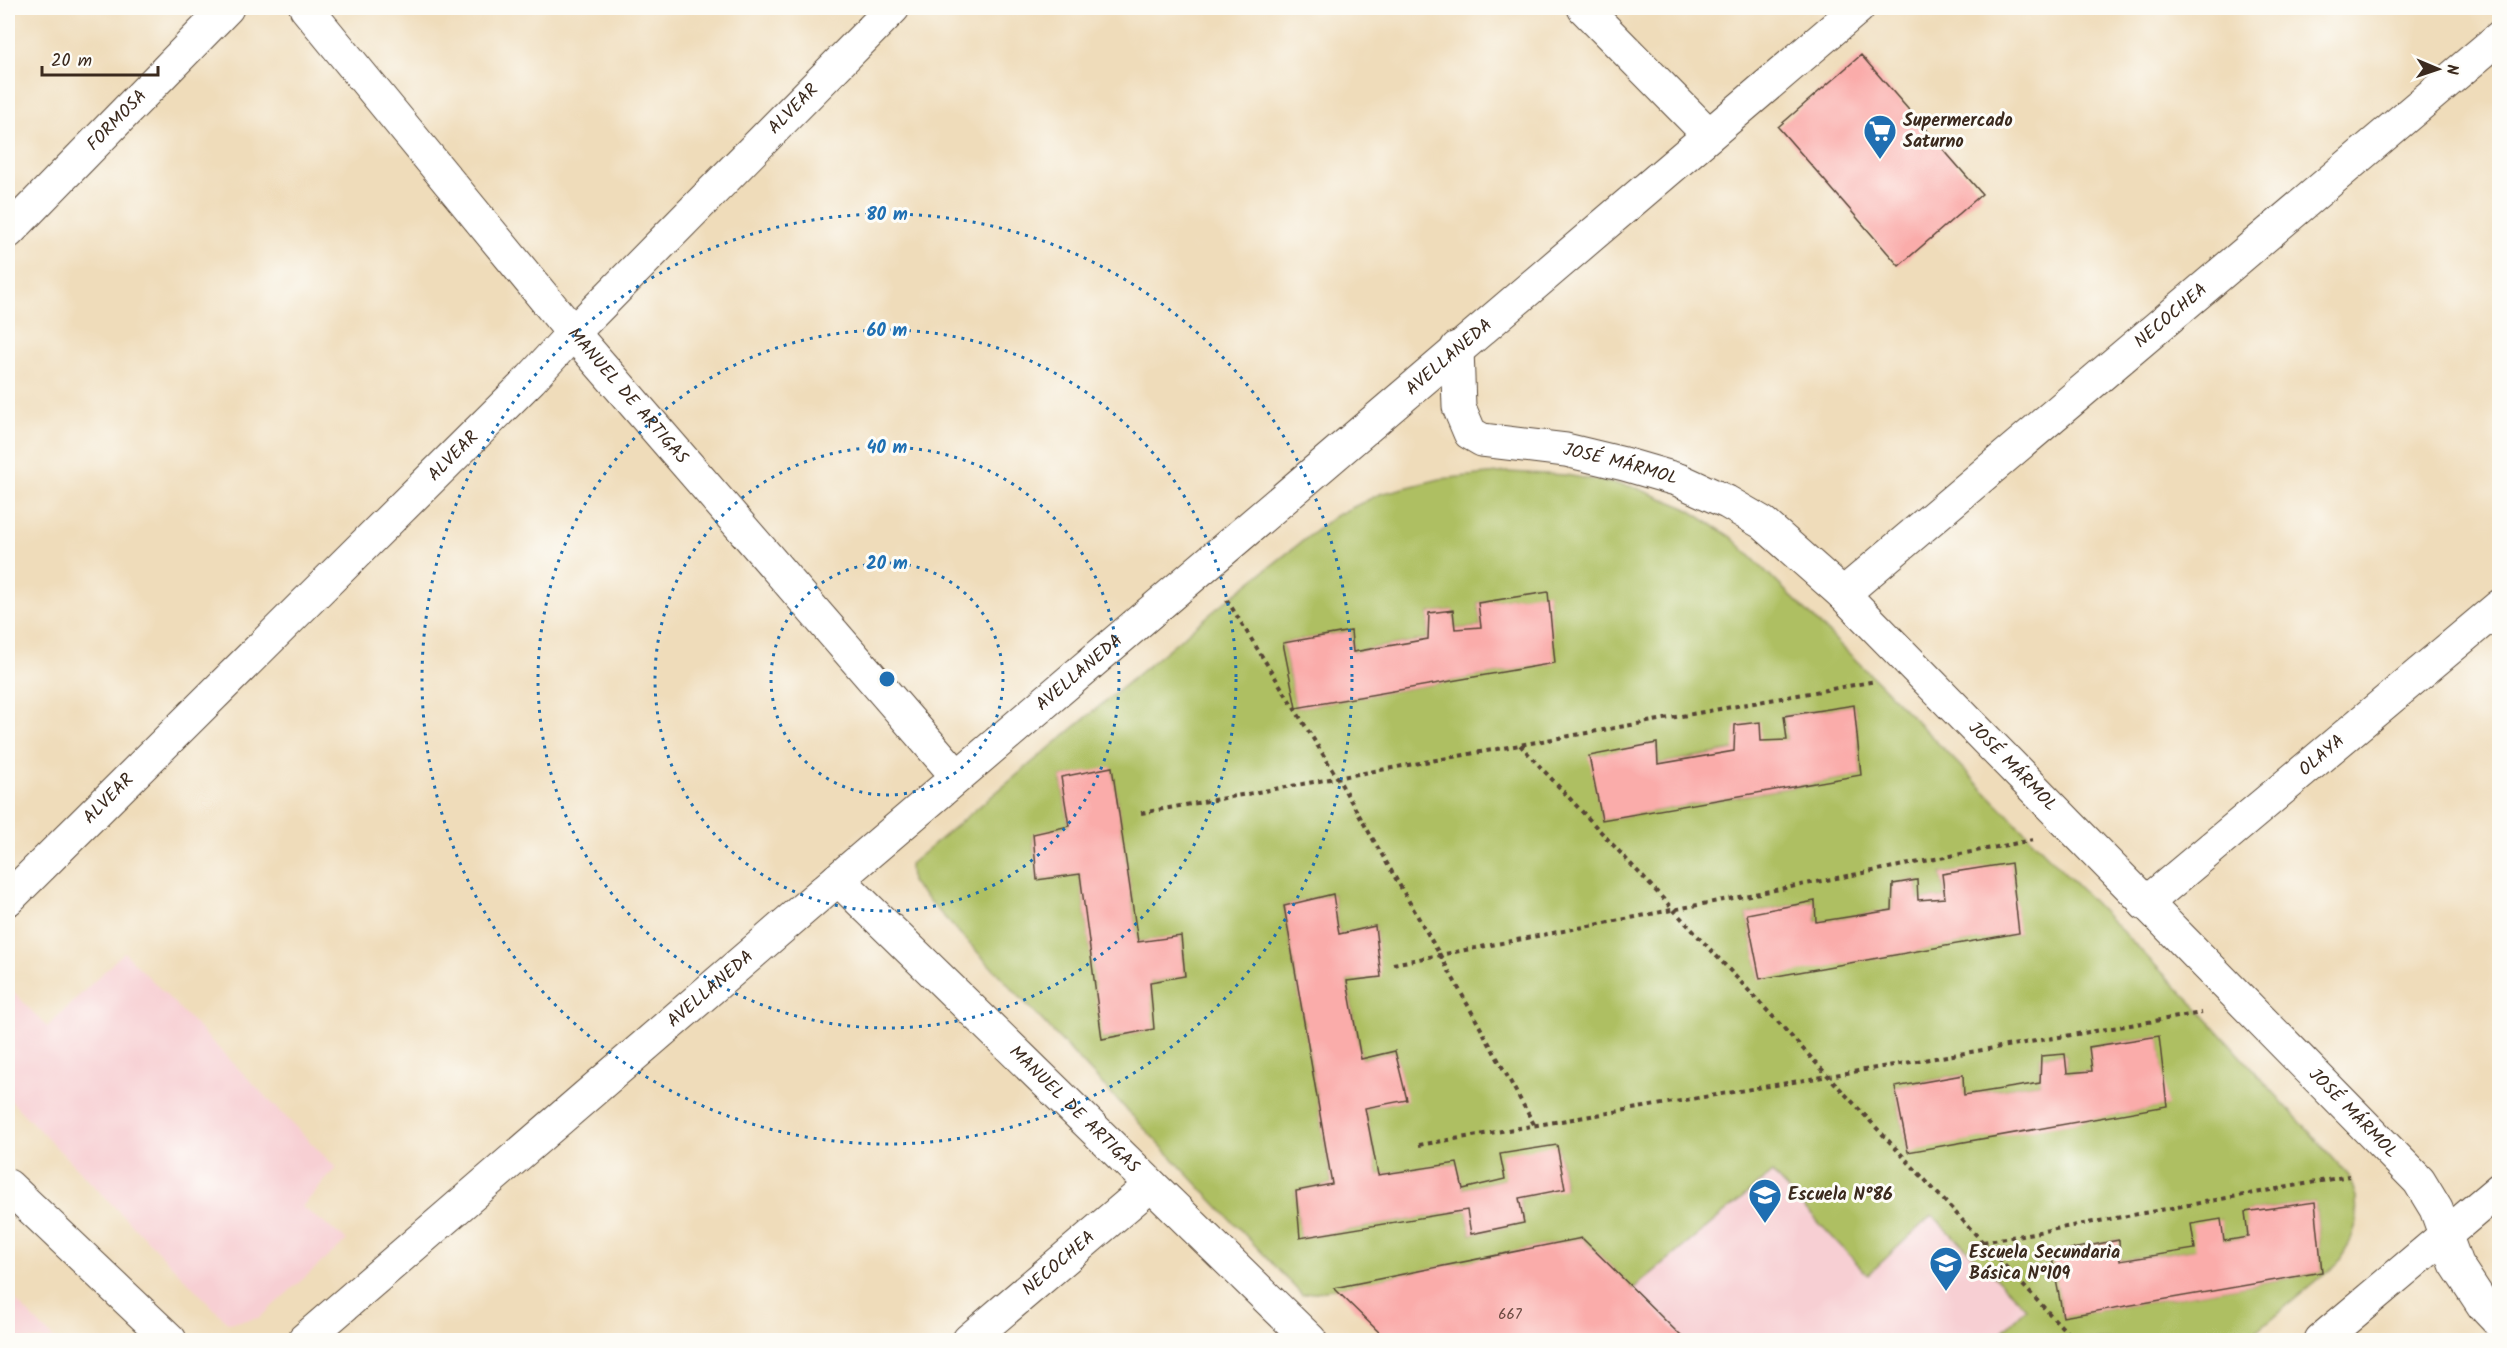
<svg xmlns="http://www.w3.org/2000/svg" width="2507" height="1348" font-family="Kalam,sans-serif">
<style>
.built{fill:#f7cfd3}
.grass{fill:#aebf62;stroke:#747440;stroke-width:1.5;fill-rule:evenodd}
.building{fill:#faacaa}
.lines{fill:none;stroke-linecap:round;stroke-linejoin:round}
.street-casing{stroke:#564535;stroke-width:35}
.secondary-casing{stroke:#564535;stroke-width:35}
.path{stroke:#564535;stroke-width:4;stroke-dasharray:4.5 4.5;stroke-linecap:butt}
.street{stroke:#fff;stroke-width:33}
.secondary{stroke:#fff;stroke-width:33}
.ring{fill:none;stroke:#1f6fb2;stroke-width:3;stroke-dasharray:3 6}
.labels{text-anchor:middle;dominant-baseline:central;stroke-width:6;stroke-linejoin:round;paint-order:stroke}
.number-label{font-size:15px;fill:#6b4a41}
.street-label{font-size:18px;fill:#3b2a1e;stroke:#fdfcf7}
.poi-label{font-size:18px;font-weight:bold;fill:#3b2a1e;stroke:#fdfcf7;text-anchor:start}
.centre{fill:#1f6fb2;stroke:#fdfcf7;stroke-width:3}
.ring-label{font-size:18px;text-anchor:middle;font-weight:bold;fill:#1f6fb2;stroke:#fdfcf7;stroke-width:6;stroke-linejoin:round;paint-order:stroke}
</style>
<rect width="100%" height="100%" fill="#fdfcf7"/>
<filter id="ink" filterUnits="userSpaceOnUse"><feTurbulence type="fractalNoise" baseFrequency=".0167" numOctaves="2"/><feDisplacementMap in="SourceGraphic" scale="12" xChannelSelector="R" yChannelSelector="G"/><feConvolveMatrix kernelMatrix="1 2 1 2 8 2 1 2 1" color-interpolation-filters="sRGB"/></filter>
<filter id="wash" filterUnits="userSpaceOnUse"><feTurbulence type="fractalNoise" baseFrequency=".008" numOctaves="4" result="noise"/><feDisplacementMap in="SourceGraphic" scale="24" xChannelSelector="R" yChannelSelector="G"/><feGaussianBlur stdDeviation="1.35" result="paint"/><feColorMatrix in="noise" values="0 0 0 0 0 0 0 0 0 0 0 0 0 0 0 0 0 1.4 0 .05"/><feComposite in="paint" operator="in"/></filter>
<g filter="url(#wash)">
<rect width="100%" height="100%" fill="#efdcba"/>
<path class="built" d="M 124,952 L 336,1168 L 302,1207 L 347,1240 L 259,1318 L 228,1323 L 8,1098 L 8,986 L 47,1027 Z
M 1772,1173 L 1868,1275 L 1931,1215 L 2026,1308 L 1994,1340 L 1685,1340 L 1633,1289 Z
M 8,1293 L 55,1340 L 8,1340 Z"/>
<path class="grass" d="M 1507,472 L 1566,475 L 1634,487 L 1686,508 L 1731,537 L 1877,681 L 2202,1013 L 2349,1176 L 2356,1197 L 2357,1221 L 2350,1243 L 2338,1263 L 2246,1340 L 1994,1340 L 2026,1308 L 1932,1215 L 1868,1275 L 1772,1173 L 1633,1289 L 1582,1238 L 1302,1295 L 911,882 L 910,864 L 1227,600 L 1335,516 L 1380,494 L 1440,479 ZM 1548,593 L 1554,663 L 1296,708 L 1283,643 L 1351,631 L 1353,652 L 1428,639 L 1429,613 L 1453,610 L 1455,629 L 1481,627 L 1478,603 ZM 1854,705 L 1861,775 L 1602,820 L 1590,756 L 1657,744 L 1658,764 L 1787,740 L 1784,716 ZM 1112,768 L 1138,942 L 1181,936 L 1185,976 L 1150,982 L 1153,1029 L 1103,1039 L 1080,874 L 1037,880 L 1033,835 L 1069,826 L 1061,777 ZM 2011,864 L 2018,933 L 1760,978 L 1747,914 L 1815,901 L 1816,922 L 1892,910 L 1893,884 L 1917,880 L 1918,900 L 1945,898 L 1942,874 ZM 1333,894 L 1339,934 L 1375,926 L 1380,976 L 1347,981 L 1361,1059 L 1395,1051 L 1406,1100 L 1365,1108 L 1378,1175 L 1456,1163 L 1463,1189 L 1505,1179 L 1557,1145 L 1565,1188 L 1519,1198 L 1524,1223 L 1471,1234 L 1467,1210 L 1300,1238 L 1296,1191 L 1332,1184 L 1284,906 ZM 2159,1036 L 2166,1106 L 1908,1151 L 1895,1087 L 1962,1075 L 1964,1095 L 2040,1083 L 2041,1056 L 2065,1054 L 2067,1073 L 2092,1071 L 2090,1047 ZM 2315,1202 L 2322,1272 L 2063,1317 L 2051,1253 L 2118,1240 L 2120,1261 L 2195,1249 L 2220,1219 L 2224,1241 L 2248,1237 L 2246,1212 Z"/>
<g id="blocks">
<path class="building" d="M 1861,55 L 1982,194 L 1899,266 L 1778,127 Z
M 1548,592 L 1555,663 L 1296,708 L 1283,643 L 1351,631 L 1353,652 L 1428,639 L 1429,613 L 1453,610 L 1455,629 L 1481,627 L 1478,603 Z
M 1854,705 L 1861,775 L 1602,820 L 1589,756 L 1657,743 L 1658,764 L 1734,751 L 1735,725 L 1760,722 L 1761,741 L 1787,740 L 1784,716 Z
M 1112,767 L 1138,942 L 1181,936 L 1185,976 L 1150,982 L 1154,1029 L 1102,1039 L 1080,874 L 1037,880 L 1033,834 L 1069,826 L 1061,777 Z
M 2011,863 L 2019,933 L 1760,979 L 1747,914 L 1815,901 L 1816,922 L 1892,910 L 1893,884 L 1917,880 L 1918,900 L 1945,898 L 1942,874 Z
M 1333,894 L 1339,934 L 1375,926 L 1381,977 L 1347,981 L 1361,1059 L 1395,1051 L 1407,1100 L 1365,1108 L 1378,1175 L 1457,1163 L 1463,1189 L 1505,1179 L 1500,1154 L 1557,1145 L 1565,1189 L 1519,1198 L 1524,1223 L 1471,1234 L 1467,1210 L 1300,1238 L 1296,1191 L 1332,1184 L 1284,906 Z
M 2159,1036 L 2167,1106 L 1908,1152 L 1895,1087 L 1963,1075 L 1964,1095 L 2040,1083 L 2041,1056 L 2065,1054 L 2067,1073 L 2092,1071 L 2089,1047 Z
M 2315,1202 L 2322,1272 L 2063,1317 L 2051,1253 L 2119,1240 L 2120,1261 L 2195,1249 L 2191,1224 L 2221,1219 L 2224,1241 L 2248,1237 L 2245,1212 Z
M 1582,1238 L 1685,1340 L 1387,1340 L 1334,1288 Z"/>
</g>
</g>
<g filter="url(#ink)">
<use href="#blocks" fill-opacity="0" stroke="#564535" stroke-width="1.5"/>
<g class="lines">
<defs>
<g id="street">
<path id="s1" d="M 306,8 L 573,333 L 957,776"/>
<path d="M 1584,8 L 1708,134"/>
<path id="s2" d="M 8,232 L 227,8"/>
<path id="s3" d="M 1457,348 L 1459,407 L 1470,433 L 1482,440 L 1566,450 L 1624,464 L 1679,480 L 1727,502 L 1763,523 L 1843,594 L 2419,1181 L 2436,1209 L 2456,1264 L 2483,1305 L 2500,1323"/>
<path id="s4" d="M 1843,594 L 2500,37"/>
<path id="s5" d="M 838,879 L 1310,1340"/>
<path id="s6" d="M 8,899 L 531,379 L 573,333 L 893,8"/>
<path id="s7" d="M 2145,904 L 2500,606"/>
<path id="s8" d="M 304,1340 L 838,879 L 1858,8"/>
<path id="s9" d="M 969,1340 L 1151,1185"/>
<path d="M 2321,1340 L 2500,1189"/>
</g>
<path id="secondary" d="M 8,1186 L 170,1340"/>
</defs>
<use href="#street" class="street-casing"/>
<use href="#secondary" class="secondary-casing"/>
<path class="path" d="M 1227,600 L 1337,777 L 1440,955 L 1535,1126
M 1520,745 L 2074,1340
M 1141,813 L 1876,681
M 1393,964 L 2033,840
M 1419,1145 L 2202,1013
M 1983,1242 L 2349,1176"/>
<use href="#street" class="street"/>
<use href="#secondary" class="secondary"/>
</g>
</g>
<g class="ring">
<circle cx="887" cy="679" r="116"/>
<circle cx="887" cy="679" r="232"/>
<circle cx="887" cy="679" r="349"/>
<circle cx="887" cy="679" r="465"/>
</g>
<defs>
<symbol id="supermarket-pin" viewBox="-11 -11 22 30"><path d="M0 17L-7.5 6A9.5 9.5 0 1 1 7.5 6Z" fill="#1f6fb2" stroke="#fdfcf7"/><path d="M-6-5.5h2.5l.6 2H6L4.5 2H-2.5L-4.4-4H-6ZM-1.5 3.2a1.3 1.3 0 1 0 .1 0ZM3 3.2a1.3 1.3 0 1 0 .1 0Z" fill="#fff"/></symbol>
<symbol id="school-pin" viewBox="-11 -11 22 30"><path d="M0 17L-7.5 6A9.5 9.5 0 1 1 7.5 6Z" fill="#1f6fb2" stroke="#fdfcf7"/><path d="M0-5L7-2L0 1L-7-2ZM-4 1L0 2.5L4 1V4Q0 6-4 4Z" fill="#fff"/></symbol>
</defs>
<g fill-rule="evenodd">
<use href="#supermarket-pin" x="1861" y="112" width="38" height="52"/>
<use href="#school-pin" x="1746" y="1176" width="38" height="52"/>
<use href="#school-pin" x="1927" y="1244" width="38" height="52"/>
</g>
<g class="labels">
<g class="number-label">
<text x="1510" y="1315">667</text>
</g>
<g class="street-label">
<text stroke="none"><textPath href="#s6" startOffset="1114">ALVEAR</textPath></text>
<text stroke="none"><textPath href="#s2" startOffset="156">FORMOSA</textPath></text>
<text stroke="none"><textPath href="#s4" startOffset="430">NECOCHEA</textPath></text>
<text stroke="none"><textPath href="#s8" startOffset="1509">AVELLANEDA</textPath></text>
<text stroke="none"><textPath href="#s1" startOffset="504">MANUEL DE ARTIGAS</textPath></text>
<text stroke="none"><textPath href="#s6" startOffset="628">ALVEAR</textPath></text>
<text stroke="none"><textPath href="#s3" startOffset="242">JOSÉ MÁRMOL</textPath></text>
<text stroke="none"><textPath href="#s8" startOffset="1023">AVELLANEDA</textPath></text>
<text stroke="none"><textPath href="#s7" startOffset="231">OLAYA</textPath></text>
<text stroke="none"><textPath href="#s3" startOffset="746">JOSÉ MÁRMOL</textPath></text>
<text stroke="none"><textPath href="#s6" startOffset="142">ALVEAR</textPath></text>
<text stroke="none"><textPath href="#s8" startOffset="537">AVELLANEDA</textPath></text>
<text stroke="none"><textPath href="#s5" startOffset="330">MANUEL DE ARTIGAS</textPath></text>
<text stroke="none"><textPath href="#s3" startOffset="1232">JOSÉ MÁRMOL</textPath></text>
<text stroke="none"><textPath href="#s9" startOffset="118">NECOCHEA</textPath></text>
</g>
<g class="poi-label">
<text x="1903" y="121">Supermercado<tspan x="1903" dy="21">Saturno</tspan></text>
<text x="1788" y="1195">Escuela N°86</text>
<text x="1969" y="1253">Escuela Secundaria<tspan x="1969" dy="21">Básica N°109</tspan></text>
</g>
</g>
<circle cx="887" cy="679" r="9" class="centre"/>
<g class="ring-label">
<text x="887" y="220">80 m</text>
<text x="887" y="336">60 m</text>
<text x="887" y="453">40 m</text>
<text x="887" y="569">20 m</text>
</g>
<rect width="2507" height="1348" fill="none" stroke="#fdfcf7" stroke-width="30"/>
<g transform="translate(2438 69) rotate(92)" stroke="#fdfcf7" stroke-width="4.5" paint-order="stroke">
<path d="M0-4.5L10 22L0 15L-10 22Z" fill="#3b2a1e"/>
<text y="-9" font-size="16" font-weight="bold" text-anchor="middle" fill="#3b2a1e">N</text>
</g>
<path d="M42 66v9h116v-9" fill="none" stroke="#3b2a1e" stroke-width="3"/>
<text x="51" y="66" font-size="18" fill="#3b2a1e" stroke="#fdfcf7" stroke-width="4.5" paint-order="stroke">20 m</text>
</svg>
